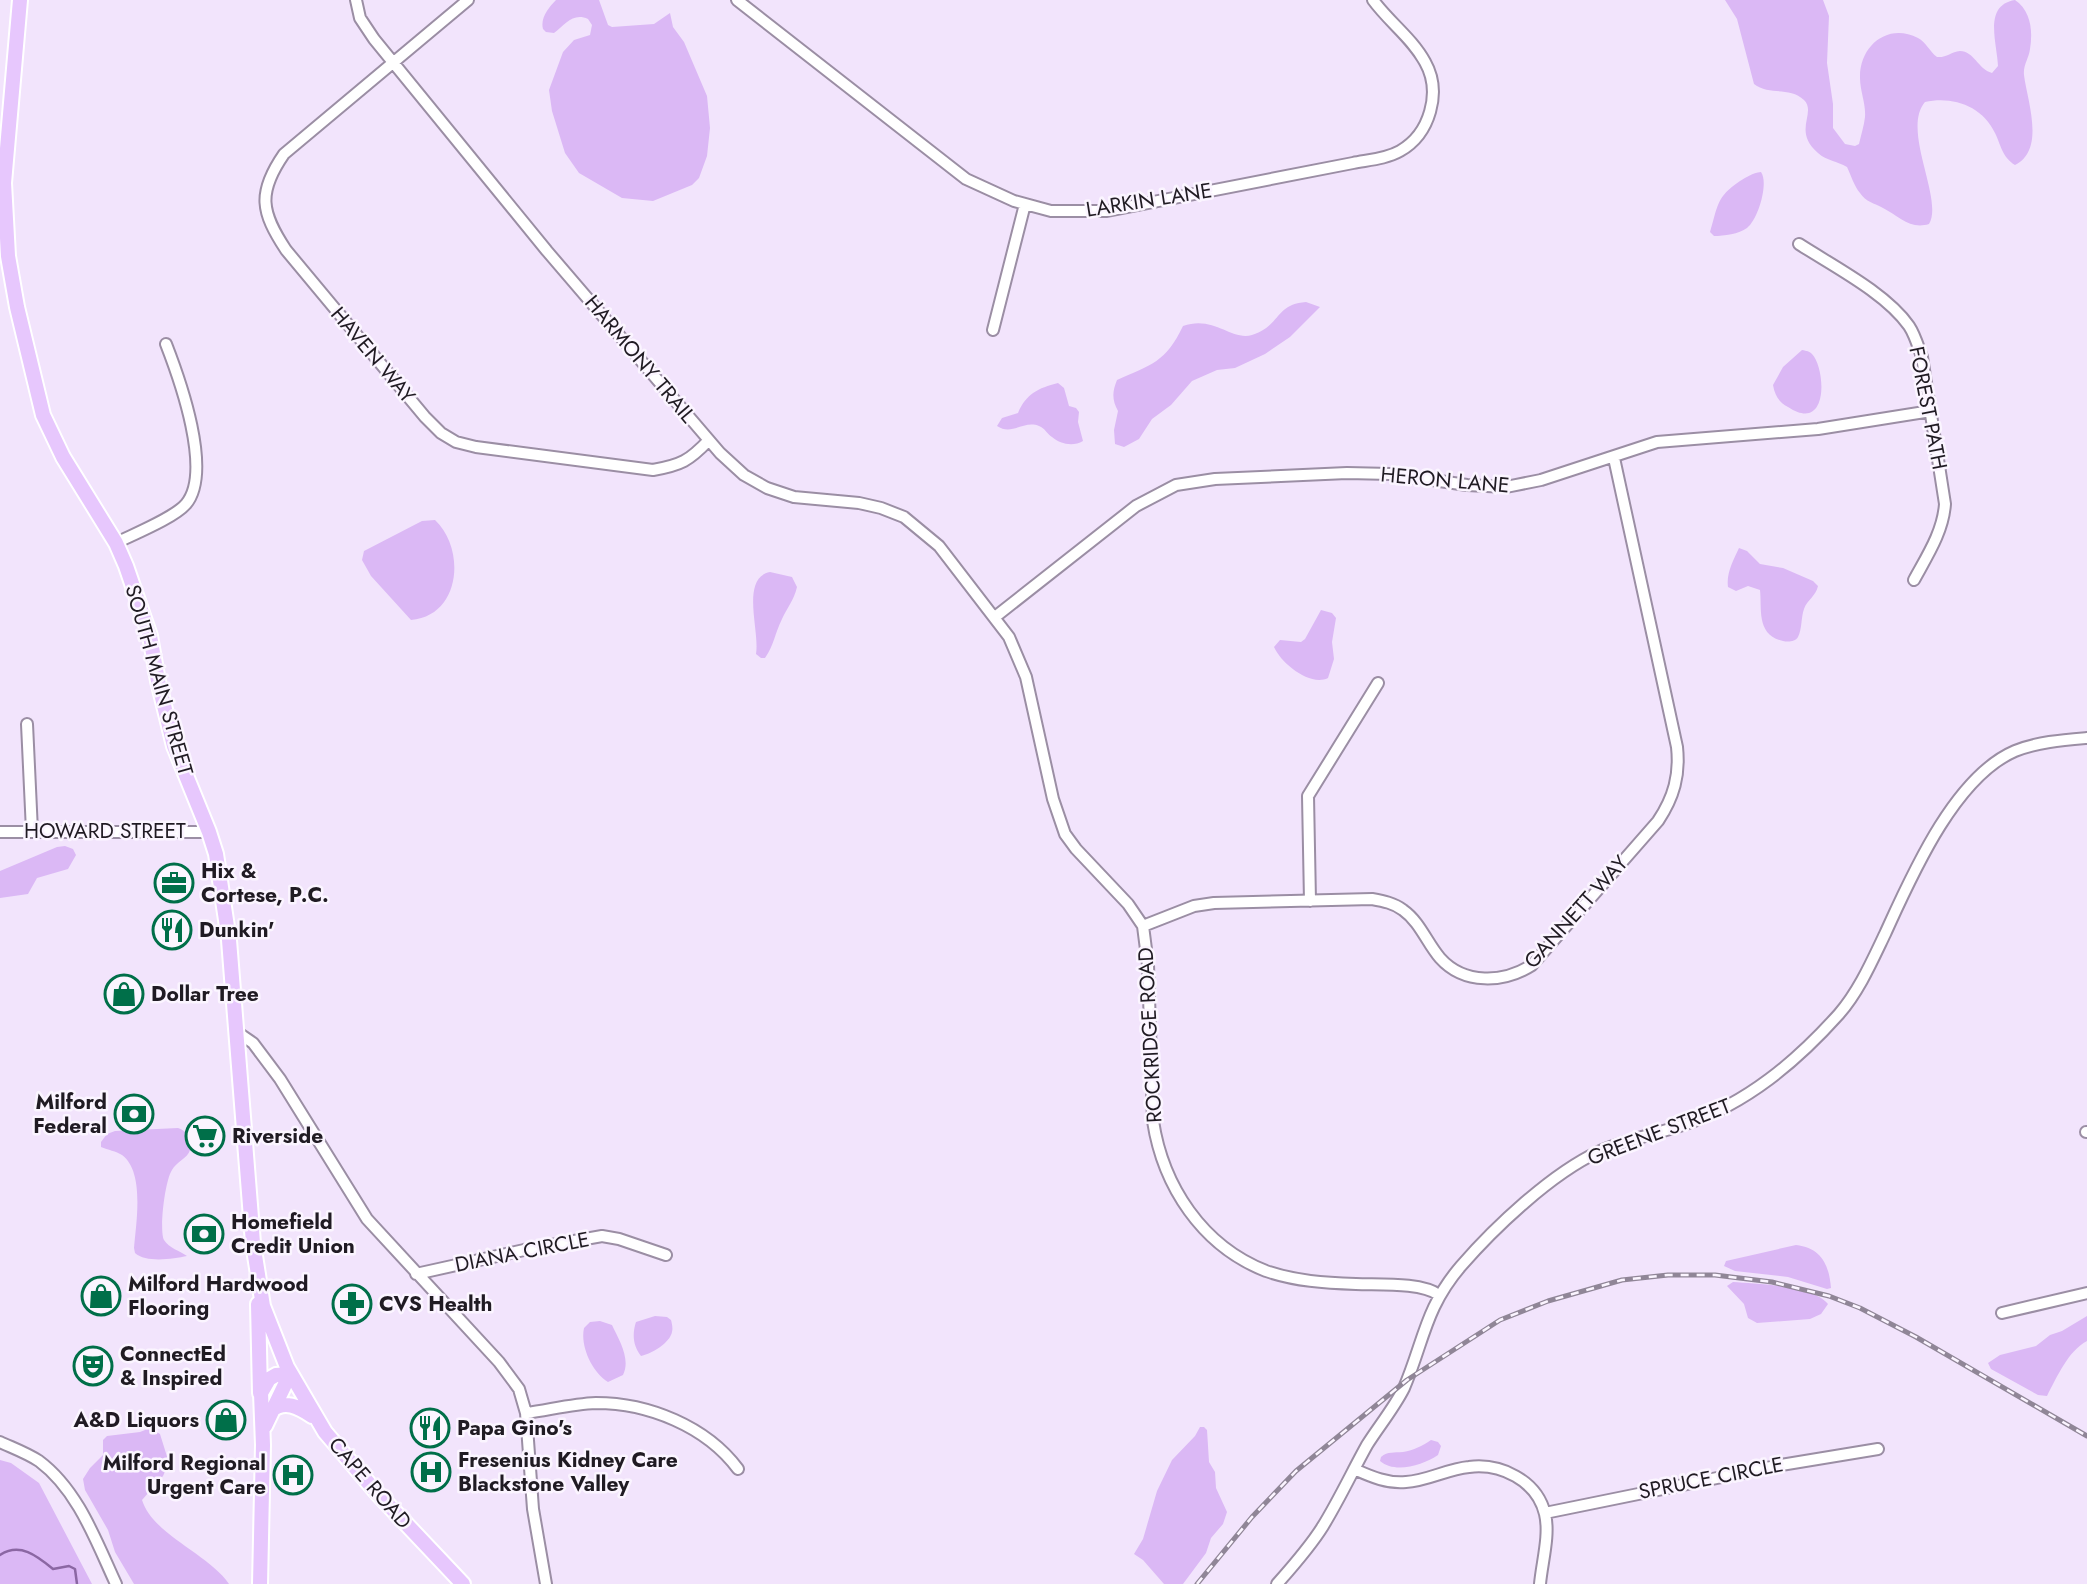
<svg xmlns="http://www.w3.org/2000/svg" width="2087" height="1584" font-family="Jost,sans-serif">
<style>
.green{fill:#dbb8f5}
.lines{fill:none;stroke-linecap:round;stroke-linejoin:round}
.stream{stroke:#8b67a3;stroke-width:2.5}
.minor-casing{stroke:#9b8ea4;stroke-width:14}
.major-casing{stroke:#fff;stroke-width:18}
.minor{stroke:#fff;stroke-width:10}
.major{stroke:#e7c7fd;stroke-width:14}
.rail-casing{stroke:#908697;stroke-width:5}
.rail{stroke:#fbf5ff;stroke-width:2.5;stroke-dasharray:8;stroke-linecap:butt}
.labels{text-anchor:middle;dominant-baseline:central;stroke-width:5;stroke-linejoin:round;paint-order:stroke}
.street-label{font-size:21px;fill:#201b23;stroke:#fbf5ff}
.poi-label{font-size:21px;font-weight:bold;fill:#201b23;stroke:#fbf5ff;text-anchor:start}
</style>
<rect width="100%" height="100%" fill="#f2e4fc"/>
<path class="green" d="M 556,0 L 599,0 L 608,25 L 612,27 L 654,24 L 670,13 L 673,27 L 684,42 L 707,96 L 710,128 L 707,156 L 699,178 L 692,185 L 653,201 L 622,198 L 579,173 L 565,153 L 552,111 L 549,90 L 563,52 L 574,40 L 590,35 L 592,25 L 588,19 C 573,12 565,25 554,33 L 546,32 L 543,29 C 540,18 549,7 556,0 Z
M 1725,0 L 1823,0 L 1829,16 L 1827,63 L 1833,104 L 1833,128 L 1845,144 L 1855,146 L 1859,144 C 1861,135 1864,126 1865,117 C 1866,104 1860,91 1860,78 C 1859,46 1888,22 1918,38 C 1926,42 1930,52 1937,57 C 1946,58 1951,52 1960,51 C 1974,51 1978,69 1992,73 L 1998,66 C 1997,43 1983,5 2015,0 C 2031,11 2033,31 2030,49 C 2029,58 2023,65 2024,75 C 2027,100 2046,150 2015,165 C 2002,157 2001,145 1995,133 C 1982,106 1953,96 1925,102 C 1901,130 1944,200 1929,224 C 1910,230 1899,216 1883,208 C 1874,203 1866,202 1860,193 C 1854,186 1851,175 1847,167 C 1837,161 1827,161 1818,153 C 1792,131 1817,113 1804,100 C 1790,86 1769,96 1754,84 L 1737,19 Z
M 1761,172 C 1769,183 1758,220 1747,228 C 1739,234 1724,236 1714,236 L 1710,232 C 1718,206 1716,197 1740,181 C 1747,177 1752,173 1761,172 Z
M 1306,302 L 1320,307 L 1290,337 L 1265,354 L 1235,368 L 1217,370 L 1192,381 L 1171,405 L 1152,419 L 1139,439 L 1124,447 L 1115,444 L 1114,430 L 1118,411 C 1112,400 1112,392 1117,380 C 1151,365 1166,362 1183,326 C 1214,315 1231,341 1252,335 C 1280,327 1275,304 1306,302 Z
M 1802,350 C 1807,351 1809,351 1812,354 C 1826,369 1829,434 1788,407 C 1779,402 1775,396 1773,385 L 1783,367 Z
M 1058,383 L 1064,388 L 1069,406 L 1076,408 L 1079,412 L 1078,422 L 1083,441 C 1073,447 1060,444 1052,437 C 1047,434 1045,428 1039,426 C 1024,420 1012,436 997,426 L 1002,418 L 1018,413 C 1026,394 1038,388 1058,383 Z
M 435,520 C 466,549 461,616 411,620 L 371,576 L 362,560 L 364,551 L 422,521 Z
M 1739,548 L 1747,551 L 1760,564 L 1783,568 L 1813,581 L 1818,586 C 1816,596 1807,600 1804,609 C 1801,617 1802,630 1798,637 C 1795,642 1788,642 1783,641 C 1756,635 1762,609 1760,590 L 1748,586 L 1736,591 L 1728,587 C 1726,573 1734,559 1739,548 Z
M 770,572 L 792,577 L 797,587 C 794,600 787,608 782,619 C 775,633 774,645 765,658 L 761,658 L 756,654 C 760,631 740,578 770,572 Z
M 1321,610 L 1332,613 L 1336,618 L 1332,642 L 1334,659 L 1328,678 C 1310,687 1281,663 1274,647 L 1280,640 L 1301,642 L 1305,639 Z
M 65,846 L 73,849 L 76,855 L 68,869 L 37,878 L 28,894 L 0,898 L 0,871 L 57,847 Z
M 178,1128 C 187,1131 193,1140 190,1150 C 188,1158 176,1162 172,1170 C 165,1180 159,1230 164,1240 C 169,1248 180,1251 187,1256 C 173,1259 146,1263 135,1253 L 134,1248 C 136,1223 145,1172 122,1155 C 116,1151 108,1150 101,1147 L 101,1142 L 107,1134 L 115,1131 Z
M 1796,1245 C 1821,1248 1829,1264 1831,1288 L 1827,1289 L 1788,1277 L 1735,1271 L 1724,1266 L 1726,1261 Z
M 1733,1282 C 1757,1284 1812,1285 1828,1304 L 1821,1314 L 1810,1319 L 1757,1323 L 1748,1318 L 1744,1304 L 1727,1286 Z
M 655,1316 L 667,1317 L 671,1320 C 672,1324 673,1328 672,1332 C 670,1343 651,1354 641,1356 C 633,1346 632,1334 636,1322 Z
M 2087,1316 L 2087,1341 C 2068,1351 2057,1377 2047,1396 L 2038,1395 L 1991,1369 L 1988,1363 L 2000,1355 L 2036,1346 L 2050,1335 L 2062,1331 Z
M 600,1321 L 612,1325 C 619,1340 631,1359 623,1375 L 608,1382 C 592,1372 580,1346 584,1328 L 590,1322 Z
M 1200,1427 L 1204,1427 L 1207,1430 L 1209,1462 L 1215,1472 L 1216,1488 L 1227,1512 L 1223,1524 L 1211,1538 L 1206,1553 L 1183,1584 L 1164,1584 L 1143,1560 L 1134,1554 L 1143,1539 L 1157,1491 L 1172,1460 L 1195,1436 Z
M 150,1428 L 160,1434 L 169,1463 L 163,1476 L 142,1500 C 153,1535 209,1554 229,1584 L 134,1584 L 115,1552 L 108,1530 L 85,1490 L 83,1479 L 90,1468 L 103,1455 L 103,1440 L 107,1436 L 140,1432 Z
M 1431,1440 L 1438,1442 L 1441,1446 L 1438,1455 C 1423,1465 1395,1474 1380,1461 L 1381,1457 C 1388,1451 1394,1453 1403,1452 C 1414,1450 1422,1446 1431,1440 Z
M 0,1460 L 11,1463 L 39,1483 L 92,1584 L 0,1584 Z"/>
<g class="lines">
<path class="stream" d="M 0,1555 C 20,1542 37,1556 53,1569 L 69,1566 L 75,1569 L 77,1584"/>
<defs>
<path id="minor" d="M 356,0 L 360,18 L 374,39 L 547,251 L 720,453 L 744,475 L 767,488 L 794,497 L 859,503 L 881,508 L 904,517 L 939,546 L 1009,637 L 1026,677 L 1053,799 L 1065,834 L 1076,849 L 1128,904 L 1143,926 L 1148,965 L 1153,1121 C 1163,1186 1202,1246 1266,1271 C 1295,1281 1325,1283 1356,1284 C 1378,1285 1421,1282 1439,1295
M 468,0 L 284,154 C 257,193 261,212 286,250 L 425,417 L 441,433 L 456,442 L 476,447 L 653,470 C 681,465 689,461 709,440
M 737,0 L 966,179 L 1014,201 L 1051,211 L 1107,211 L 1353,163 C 1368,160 1386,159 1400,151 C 1430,134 1442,92 1425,62 C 1412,38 1389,22 1373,0
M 1799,244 C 1833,266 1886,293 1909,326 C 1915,335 1918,346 1922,357 L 1945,504 C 1943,532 1927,556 1914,580
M 993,330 L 1025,204
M 116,543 C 134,534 174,518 186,504 C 213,472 180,380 166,344
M 995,617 L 1136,506 L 1176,485 L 1215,479 L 1347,473 L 1391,474 L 1467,485 L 1506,487 L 1541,480 L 1657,442 L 1818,429 L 1931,411
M 27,724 L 32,831
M 0,832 L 209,832
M 1310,901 L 1308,796 L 1378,683
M 1143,926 L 1194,906 L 1214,903 L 1372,899 C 1383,901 1394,903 1403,910 C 1420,922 1427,943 1440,958 C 1464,985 1504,983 1532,965 L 1658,821 C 1674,797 1680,775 1677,747 L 1614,458
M 237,1032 L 253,1043 L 280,1079 L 367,1219 L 499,1362 L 519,1389 L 526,1413 L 533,1509 L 546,1584
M 2086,1132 L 2087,1132
M 416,1274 L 524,1250 L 602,1236 L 619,1239 L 666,1255
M 2002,1313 L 2087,1293
M 526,1413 C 549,1410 572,1404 596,1403 C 648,1403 706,1426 738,1469
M 0,1442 C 13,1448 27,1453 39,1461 C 78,1490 96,1541 116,1584
M 1354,1469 C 1370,1476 1387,1484 1406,1482 C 1427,1481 1447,1469 1469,1467 C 1500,1463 1537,1480 1545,1514 C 1550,1535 1542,1562 1540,1584
M 1545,1513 L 1781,1465 L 1878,1449
M 1277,1584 C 1293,1566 1310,1547 1323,1526 C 1339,1500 1352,1472 1367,1445 C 1379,1426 1394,1408 1404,1388 C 1424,1341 1425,1308 1461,1266 C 1495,1227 1551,1174 1598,1152 C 1625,1140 1657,1134 1686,1124 C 1747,1103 1796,1062 1839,1014 C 1859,991 1872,961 1885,934 C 1911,877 1954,777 2015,751 C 2037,742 2063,740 2087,738"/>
<path id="major" d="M 20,0 L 4,183 L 8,256 L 17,307 L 43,415 L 63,457 L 116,543 L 126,566 L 150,636 L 158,681 L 174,746 L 209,832 L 216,854 L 229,940 L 253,1243 L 263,1306 L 287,1367 L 325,1432 L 377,1493 L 463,1584
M 258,1304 L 260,1393
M 271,1411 C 284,1399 299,1407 312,1416
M 265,1426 L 290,1374
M 260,1584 L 263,1445 L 261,1393 L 269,1379 L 276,1375 L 290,1374"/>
</defs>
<use href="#minor" class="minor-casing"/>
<use href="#major" class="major-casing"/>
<use href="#minor" class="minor"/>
<use href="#major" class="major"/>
<defs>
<path id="rail" d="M 1197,1584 L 1252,1517 L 1296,1471 L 1407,1380 L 1500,1320 L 1548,1301 L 1622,1280 L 1668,1275 L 1715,1275 L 1772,1282 L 1829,1296 L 1860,1308 L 1916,1337 L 2087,1436"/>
</defs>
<use href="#rail" class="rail-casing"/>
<use href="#rail" class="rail"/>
</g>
<defs>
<symbol id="office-ring" viewBox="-11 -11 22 22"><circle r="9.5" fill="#fbf5ff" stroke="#006f49" stroke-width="1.5"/><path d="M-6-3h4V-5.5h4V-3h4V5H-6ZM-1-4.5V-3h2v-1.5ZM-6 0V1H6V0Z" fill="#006f49"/></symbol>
<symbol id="restaurant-ring" viewBox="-11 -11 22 22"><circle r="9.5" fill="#fbf5ff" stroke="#006f49" stroke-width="1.5"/><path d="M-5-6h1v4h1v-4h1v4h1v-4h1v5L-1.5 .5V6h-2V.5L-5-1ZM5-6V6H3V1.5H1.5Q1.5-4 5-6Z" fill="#006f49"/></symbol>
<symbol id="shop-ring" viewBox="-11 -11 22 22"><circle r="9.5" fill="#fbf5ff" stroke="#006f49" stroke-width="1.5"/><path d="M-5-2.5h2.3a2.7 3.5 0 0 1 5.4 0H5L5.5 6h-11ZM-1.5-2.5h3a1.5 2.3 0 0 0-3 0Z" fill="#006f49"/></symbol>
<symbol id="bank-ring" viewBox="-11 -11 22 22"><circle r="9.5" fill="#fbf5ff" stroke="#006f49" stroke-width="1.5"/><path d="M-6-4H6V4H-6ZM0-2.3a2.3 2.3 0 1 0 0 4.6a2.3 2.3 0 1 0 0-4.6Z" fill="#006f49"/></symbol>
<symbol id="supermarket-ring" viewBox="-11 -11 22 22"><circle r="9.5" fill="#fbf5ff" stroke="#006f49" stroke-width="1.5"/><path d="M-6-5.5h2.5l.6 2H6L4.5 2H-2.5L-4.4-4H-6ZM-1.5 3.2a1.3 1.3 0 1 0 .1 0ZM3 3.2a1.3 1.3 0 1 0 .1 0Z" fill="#006f49"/></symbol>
<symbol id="pharmacy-ring" viewBox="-11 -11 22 22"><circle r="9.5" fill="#fbf5ff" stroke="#006f49" stroke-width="1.5"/><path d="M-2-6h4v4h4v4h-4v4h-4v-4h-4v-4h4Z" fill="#006f49"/></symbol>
<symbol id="theatre-ring" viewBox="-11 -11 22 22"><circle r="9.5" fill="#fbf5ff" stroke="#006f49" stroke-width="1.5"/><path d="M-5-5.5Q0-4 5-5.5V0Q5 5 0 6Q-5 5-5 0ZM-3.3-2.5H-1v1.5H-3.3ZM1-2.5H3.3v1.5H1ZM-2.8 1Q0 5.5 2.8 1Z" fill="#006f49"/></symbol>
<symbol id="hospital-ring" viewBox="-11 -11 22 22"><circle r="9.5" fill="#fbf5ff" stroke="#006f49" stroke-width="1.5"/><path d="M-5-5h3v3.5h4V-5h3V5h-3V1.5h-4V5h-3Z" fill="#006f49"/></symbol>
</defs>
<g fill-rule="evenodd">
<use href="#office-ring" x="152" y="861" width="44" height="44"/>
<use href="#restaurant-ring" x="150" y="908" width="44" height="44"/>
<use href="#shop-ring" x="102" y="972" width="44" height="44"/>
<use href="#bank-ring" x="112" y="1092" width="44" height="44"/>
<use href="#supermarket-ring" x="183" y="1114" width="44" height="44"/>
<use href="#bank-ring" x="182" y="1212" width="44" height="44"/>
<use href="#shop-ring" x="79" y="1274" width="44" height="44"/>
<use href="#pharmacy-ring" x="330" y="1282" width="44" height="44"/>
<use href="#theatre-ring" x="71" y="1344" width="44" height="44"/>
<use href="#shop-ring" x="204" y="1398" width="44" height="44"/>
<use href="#restaurant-ring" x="408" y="1406" width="44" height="44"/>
<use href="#hospital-ring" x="409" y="1450" width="44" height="44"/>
<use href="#hospital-ring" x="271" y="1453" width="44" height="44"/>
</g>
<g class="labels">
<g class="street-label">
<text transform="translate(1149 200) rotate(-9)">LARKIN LANE</text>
<text transform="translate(373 355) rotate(50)">HAVEN WAY</text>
<text transform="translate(640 359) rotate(50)">HARMONY TRAIL</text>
<text transform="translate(1928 408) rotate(79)">FOREST PATH</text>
<text transform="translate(1445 480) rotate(5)">HERON LANE</text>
<text transform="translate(159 680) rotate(74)">SOUTH MAIN STREET</text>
<text x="105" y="831">HOWARD STREET</text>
<text transform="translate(1576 912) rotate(-48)">GANNETT WAY</text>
<text transform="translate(1150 1035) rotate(-93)">ROCKRIDGE ROAD</text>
<text transform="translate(1659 1132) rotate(-21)">GREENE STREET</text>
<text transform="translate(522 1252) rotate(-11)">DIANA CIRCLE</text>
<text transform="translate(1711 1478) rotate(-11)">SPRUCE CIRCLE</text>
<text transform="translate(370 1483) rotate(49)">CAPE ROAD</text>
</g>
<g class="poi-label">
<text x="201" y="871">Hix &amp;<tspan x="201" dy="24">Cortese, P.C.</tspan></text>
<text x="199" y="930">Dunkin'</text>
<text x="151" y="994">Dollar Tree</text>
<text x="107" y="1102" text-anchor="end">Milford<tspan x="107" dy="24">Federal</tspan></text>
<text x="232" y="1136">Riverside</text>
<text x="231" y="1222">Homefield<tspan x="231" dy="24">Credit Union</tspan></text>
<text x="128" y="1284">Milford Hardwood<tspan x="128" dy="24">Flooring</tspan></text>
<text x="379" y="1304">CVS Health</text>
<text x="120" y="1354">ConnectEd<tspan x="120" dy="24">&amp; Inspired</tspan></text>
<text x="199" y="1420" text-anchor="end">A&amp;D Liquors</text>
<text x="457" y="1428">Papa Gino's</text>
<text x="458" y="1460">Fresenius Kidney Care<tspan x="458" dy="24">Blackstone Valley</tspan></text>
<text x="266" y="1463" text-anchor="end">Milford Regional<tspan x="266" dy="24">Urgent Care</tspan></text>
</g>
</g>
</svg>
